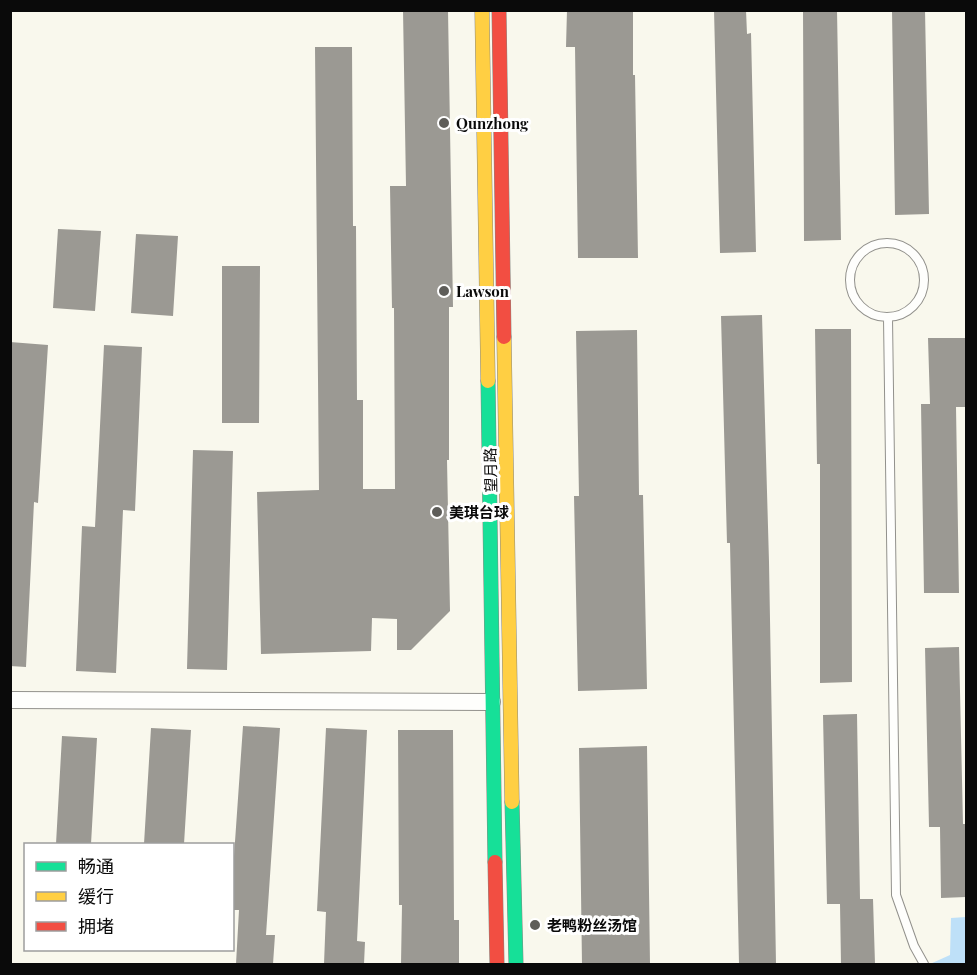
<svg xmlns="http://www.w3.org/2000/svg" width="977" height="975" font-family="'Playfair Display','Noto Sans SC',serif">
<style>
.water{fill:#bee0f8}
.building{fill:#9b9993}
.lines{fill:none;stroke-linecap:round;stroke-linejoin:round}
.lane-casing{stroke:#92918c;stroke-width:10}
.street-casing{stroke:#92918c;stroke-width:18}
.fast-casing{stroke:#888883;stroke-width:15}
.slow-casing{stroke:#888883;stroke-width:15}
.jam-casing{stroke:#888883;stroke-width:15}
.lane{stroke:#fefefc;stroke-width:8}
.street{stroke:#fefefc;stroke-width:16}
.fast{stroke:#16e098;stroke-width:14}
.slow{stroke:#ffcf43;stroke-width:14}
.jam{stroke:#f24e42;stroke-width:14}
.poi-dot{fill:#5e5d59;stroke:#fff;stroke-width:2}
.labels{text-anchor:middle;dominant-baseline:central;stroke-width:6;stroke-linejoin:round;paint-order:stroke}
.poi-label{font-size:15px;font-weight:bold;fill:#0a0a0a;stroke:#fff;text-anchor:start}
.street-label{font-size:15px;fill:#0a0a0a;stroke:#fff}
</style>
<rect width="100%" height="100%" fill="#f9f8ed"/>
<path class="water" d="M 966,917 L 966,964 L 930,964 L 950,955 L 951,918 Z"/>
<path class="building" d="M 403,10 L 448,10 L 453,307 L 449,307 L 449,460 L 447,460 L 450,611 L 411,650 L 397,650 L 397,619 L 372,618 L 371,651 L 261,654 L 257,492 L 319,490 L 315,47 L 352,47 L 353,226 L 356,226 L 357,400 L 363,400 L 363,489 L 395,489 L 394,308 L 392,308 L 390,186 L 406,186 Z
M 567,10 L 633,10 L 633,75 L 635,75 L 638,258 L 578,258 L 575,47 L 566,47 Z
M 714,10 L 746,10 L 747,34 L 751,33 L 756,252 L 720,253 Z
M 803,10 L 837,10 L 841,240 L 804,241 Z
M 892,10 L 925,10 L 929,214 L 895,215 Z
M 58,229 L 101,231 L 95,311 L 53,308 Z
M 136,234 L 178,236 L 173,316 L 131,313 Z
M 222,266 L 260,266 L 259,423 L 222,423 Z
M 762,315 L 769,562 L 776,964 L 739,964 L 730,543 L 727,543 L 721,316 Z
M 815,329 L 851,329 L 852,682 L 820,683 L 820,464 L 817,464 Z
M 637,330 L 639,495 L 643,495 L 647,689 L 578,691 L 574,496 L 579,496 L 576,331 Z
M 928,338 L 966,338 L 966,407 L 956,407 L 959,593 L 924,593 L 921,404 L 930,404 Z
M 10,342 L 48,345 L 38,503 L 34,502 L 26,667 L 10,666 Z
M 104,345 L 142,347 L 135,511 L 123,510 L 116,673 L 76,671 L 82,526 L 95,527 Z
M 193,450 L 233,451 L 227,670 L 187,669 Z
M 959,647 L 963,824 L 966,824 L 966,897 L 941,898 L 940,827 L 929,827 L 925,648 Z
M 857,714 L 860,899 L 873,899 L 875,964 L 841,964 L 840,904 L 827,904 L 823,715 Z
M 243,726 L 280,728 L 266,935 L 275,935 L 273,964 L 236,964 L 239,910 L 232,910 L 232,885 Z
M 151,728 L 191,730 L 184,844 L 144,844 Z
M 326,728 L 367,730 L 357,941 L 365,942 L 364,964 L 324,964 L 326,912 L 317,911 Z
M 398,730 L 453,730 L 454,920 L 459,920 L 459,964 L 401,964 L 402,905 L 399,905 Z
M 62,736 L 97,738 L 91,844 L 56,844 Z
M 647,746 L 650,964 L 582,964 L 579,748 Z"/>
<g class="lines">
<defs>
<path id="lane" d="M850 280a37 37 0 1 1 74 0a37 37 0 1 1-74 0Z
M 888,318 L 896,895 L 914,946 L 924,964"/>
<path id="street" d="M 10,700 L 492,702"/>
<path id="fast" d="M 488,381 L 495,862
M 512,802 L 516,964"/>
<path id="slow" d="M 482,10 L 488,381
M 504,337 L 512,802"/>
<path id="jam" d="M 499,10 L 504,337
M 495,862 L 497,964"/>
</defs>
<use href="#lane" class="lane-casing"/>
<use href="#street" class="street-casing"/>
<use href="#fast" class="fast-casing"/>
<use href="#slow" class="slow-casing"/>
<use href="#jam" class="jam-casing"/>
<use href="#lane" class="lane"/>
<use href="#street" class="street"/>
<use href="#fast" class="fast"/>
<use href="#slow" class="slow"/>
<use href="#jam" class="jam"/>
</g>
<g class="poi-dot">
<circle cx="444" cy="123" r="6"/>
<circle cx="444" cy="291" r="6"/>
<circle cx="437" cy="512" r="6"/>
<circle cx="535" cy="925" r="6"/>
</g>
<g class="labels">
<g class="poi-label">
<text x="456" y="123">Qunzhong</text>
<text x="456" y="291">Lawson</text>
<text x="449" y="512">美琪台球</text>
<text x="547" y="925">老鸭粉丝汤馆</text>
</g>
<g class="street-label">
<text transform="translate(490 470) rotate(-91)">望月路</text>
</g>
</g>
<rect width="977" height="975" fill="none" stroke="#0a0a0a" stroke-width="24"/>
<rect x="24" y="843" width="210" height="108" fill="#ffffff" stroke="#9d9d9d" stroke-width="1.5"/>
<rect x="36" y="862" width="30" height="9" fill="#16e098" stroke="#9d9d9d" stroke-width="1.5"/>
<text x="78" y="873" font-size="18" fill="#0a0a0a">畅通</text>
<rect x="36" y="892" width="30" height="9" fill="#ffcf43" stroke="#9d9d9d" stroke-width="1.5"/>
<text x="78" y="903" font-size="18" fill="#0a0a0a">缓行</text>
<rect x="36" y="922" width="30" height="9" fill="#f24e42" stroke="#9d9d9d" stroke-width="1.5"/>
<text x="78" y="933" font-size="18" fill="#0a0a0a">拥堵</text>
</svg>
